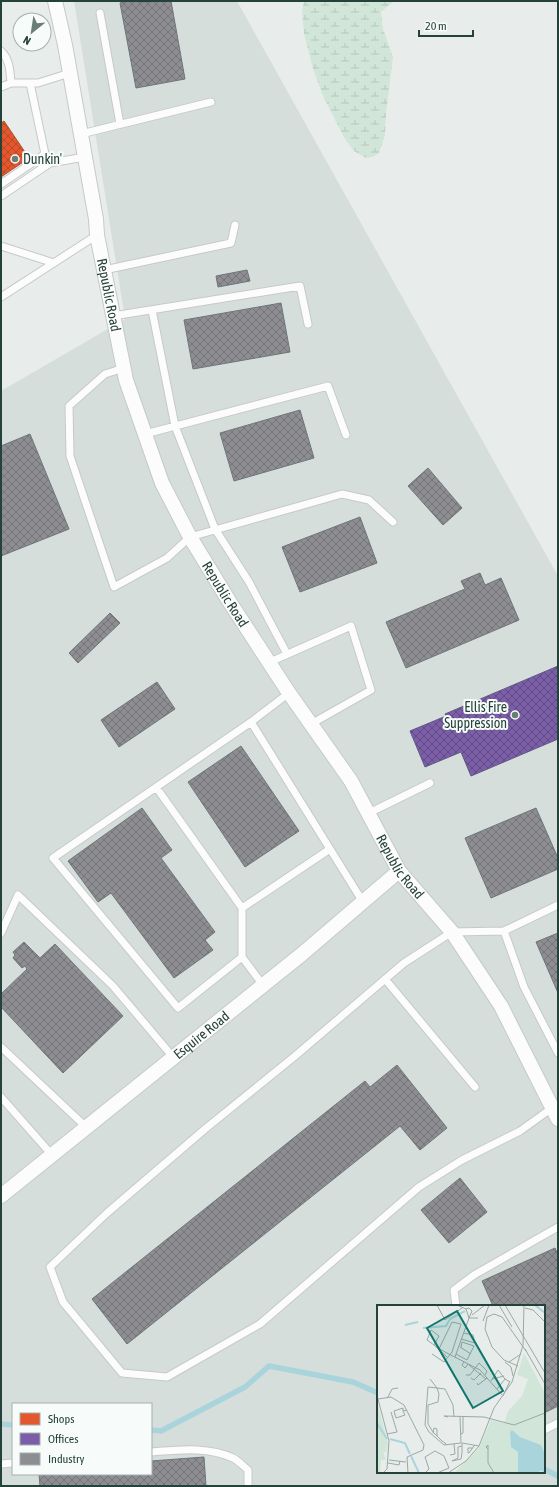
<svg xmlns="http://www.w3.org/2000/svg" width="559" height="1487" font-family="'Asap Condensed',sans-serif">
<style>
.built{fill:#d6dedb;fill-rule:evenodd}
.wetland{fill:url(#wetland-marsh)}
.shops{fill:url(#shops-cross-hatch);stroke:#aa5132}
.offices{fill:url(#offices-cross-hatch);stroke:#615686}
.industry{fill:url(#industry-cross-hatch);stroke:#6e7678}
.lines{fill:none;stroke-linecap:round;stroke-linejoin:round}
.stream{stroke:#a9d4db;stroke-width:5.5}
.service-casing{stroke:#c5cac8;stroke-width:9}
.minor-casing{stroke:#c5cac8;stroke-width:16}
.service{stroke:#fcfcfc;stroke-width:7}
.minor{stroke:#fcfcfc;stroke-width:14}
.poi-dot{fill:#697e78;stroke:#f7fbf9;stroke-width:1.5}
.labels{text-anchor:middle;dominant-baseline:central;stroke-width:4;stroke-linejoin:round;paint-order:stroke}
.poi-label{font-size:14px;fill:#24423a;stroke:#f7fbf9;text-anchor:start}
.street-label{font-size:14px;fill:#24423a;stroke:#f7fbf9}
.inset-river{fill:none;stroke:#a9d4db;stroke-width:2}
.inset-road{fill:none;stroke:#9aa9a4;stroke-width:1}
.view{fill:#0f766e;fill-opacity:0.15;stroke:#0f766e;stroke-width:2}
.inset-edge{fill:none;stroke:#24423a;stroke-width:2}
</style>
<defs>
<pattern id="wetland-marsh" width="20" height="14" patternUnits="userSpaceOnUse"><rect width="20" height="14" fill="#d1e6d8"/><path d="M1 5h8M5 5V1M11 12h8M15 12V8" fill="none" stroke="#b3c6ba"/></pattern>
<pattern id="shops-cross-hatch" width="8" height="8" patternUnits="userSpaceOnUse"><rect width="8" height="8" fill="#e4572e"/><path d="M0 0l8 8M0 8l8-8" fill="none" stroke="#b94a28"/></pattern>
<pattern id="offices-cross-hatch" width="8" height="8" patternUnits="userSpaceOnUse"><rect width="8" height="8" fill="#7b5ea7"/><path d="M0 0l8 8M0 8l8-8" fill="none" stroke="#5f4c82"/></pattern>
<pattern id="industry-cross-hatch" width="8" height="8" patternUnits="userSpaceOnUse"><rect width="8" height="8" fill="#8d8d92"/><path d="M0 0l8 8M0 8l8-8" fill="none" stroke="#737578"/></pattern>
</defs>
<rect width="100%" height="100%" fill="#e8edeb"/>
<path class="built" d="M 74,1 L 237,1 L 558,576 L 558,1486 L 1,1486 L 1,391 L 125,319 ZM 378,1306 L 544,1306 L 544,1472 L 378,1472 ZM 13,1404 L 151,1404 L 151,1474 L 13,1474 Z"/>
<path class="wetland" d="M 304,1 L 394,1 L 381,12 L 383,29 L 393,57 L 386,114 L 385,135 L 379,153 L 373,157 L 366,158 L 354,151 L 345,139 L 323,96 L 313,69 L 304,34 L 302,11 Z"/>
<path class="shops" d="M 4,121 L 29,158 L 1,177 L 1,123 Z"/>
<path class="offices" d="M 558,666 L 558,739 L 471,776 L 461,752 L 425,767 L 410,731 L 446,716 L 445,714 Z"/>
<path class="industry" d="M 127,1 L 140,1 L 140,2 L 171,1 L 185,79 L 136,88 L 120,3 Z
M 247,270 L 250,281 L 218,287 L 216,276 Z
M 281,303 L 290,352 L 193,369 L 184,320 Z
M 300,410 L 314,458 L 234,481 L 220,433 Z
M 30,434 L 69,529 L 1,556 L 1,446 Z
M 428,468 L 462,508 L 443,525 L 408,486 Z
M 360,517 L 377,563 L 300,592 L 282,547 Z
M 480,573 L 485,585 L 501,578 L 519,620 L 406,668 L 386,622 L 465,589 L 461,581 Z
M 110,613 L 120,623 L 78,663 L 69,653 Z
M 157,682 L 175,709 L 119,747 L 101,720 Z
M 241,746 L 299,831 L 245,867 L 188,782 Z
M 142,808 L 172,850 L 161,858 L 215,932 L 205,940 L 213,950 L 174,978 L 111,893 L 98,902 L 68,861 Z
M 536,808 L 558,858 L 558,869 L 491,898 L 465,838 Z
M 558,933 L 558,993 L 536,942 Z
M 24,942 L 40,958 L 55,944 L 123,1016 L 63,1073 L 1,1007 L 1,994 L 27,969 L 25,966 L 22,968 L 13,958 L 15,955 L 13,952 Z
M 397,1065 L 447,1128 L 420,1150 L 400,1126 L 127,1344 L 92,1299 L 365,1081 L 370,1087 Z
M 460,1178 L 487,1212 L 449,1243 L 421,1210 Z
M 555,1248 L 558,1255 L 558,1406 L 544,1413 L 544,1306 L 493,1306 L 482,1281 Z
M 204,1457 L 206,1486 L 40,1486 L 39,1474 L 151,1474 L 151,1461 Z"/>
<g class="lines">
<path class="stream" d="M 1,1424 L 13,1425
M 151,1430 L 161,1431 L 245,1387 L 269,1366 L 353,1382 L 378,1393
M 544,1469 L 558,1476"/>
<defs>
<path id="service" d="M 100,13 L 120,124
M 1,51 C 10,59 10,72 11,83
M 30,83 L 45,154 L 50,163
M 1,87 L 11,83 L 38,83 L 70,73
M 81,134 L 211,102
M 1,184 L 45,154
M 1,196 L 50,163 L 85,157
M 1,246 L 54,263
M 104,270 L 231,243 L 235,225
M 1,297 L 97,235
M 152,310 L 175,426 L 215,529 L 249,582 L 287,654
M 113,316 L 300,286 L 308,324
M 124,368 L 105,374 L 69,406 L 70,456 L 114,587 L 167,558 L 190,537 L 342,494 L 369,500 L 393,522
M 145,434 L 328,386 L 346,435
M 270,662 L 351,626 L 371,690 L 311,724
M 251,722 L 289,693
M 156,787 L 242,908 L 242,957 L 263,985
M 369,813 L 430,783
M 242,908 L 330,849
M 504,931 L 524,987 L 558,1053
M 1,933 L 18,895 L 113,986 L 173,1057
M 242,957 L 178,1008 L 53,858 L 251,722 L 363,902
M 385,979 L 475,1087
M 1,1047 L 86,1127
M 1,1097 L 52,1155
M 552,1108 L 520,1131 L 462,1160 L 419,1187 L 260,1324 L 167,1377 L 122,1373 L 63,1302 L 50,1267 L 107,1213 L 205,1129 L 295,1056 L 404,963 L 452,932 L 504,931 L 558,905
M 456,1306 L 454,1290 L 474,1275 L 558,1227
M 544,1430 L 558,1423
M 151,1452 C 178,1450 208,1446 233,1458 C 239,1461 243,1466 248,1470 L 248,1486
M 1,1464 L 13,1463"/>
<g id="minor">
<path id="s1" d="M 55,1 L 65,45 L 96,219 L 97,235 L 126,380 L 162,483 L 190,537 L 229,601 L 289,693 L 351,781 L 399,871 L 452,932 L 501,1006 L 558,1119"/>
<path id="s2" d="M 1,1196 L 302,954 L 399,871"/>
</g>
</defs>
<use href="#service" class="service-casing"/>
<use href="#minor" class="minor-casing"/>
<use href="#service" class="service"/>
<use href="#minor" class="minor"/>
</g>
<g class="poi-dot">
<circle cx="15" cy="159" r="4"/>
<circle cx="515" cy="715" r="4"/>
</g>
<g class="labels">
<g class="poi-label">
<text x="23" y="159">Dunkin'</text>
<text x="507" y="707" text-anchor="end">Ellis Fire<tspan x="507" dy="16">Suppression</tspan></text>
</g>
<g class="street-label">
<text stroke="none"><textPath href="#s1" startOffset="299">Republic Road</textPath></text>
<text stroke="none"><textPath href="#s1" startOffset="623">Republic Road</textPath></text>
<text stroke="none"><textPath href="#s1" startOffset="947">Republic Road</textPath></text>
<text stroke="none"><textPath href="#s2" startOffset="257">Esquire Road</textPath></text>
</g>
</g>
<g transform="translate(377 1305)">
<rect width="168" height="168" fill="#e8edeb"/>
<path d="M 147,48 L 168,88 L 168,168 L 78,167 L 102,143 L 114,115 L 127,118 L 131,106 L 145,91 L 151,74 L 140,70 ZM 0,96 L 11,139 L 9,147 L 6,147 L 9,155 L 4,155 L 3,168 L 0,168 Z" fill="#d1e6d8"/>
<path d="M 135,125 L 143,132 L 164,140 L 168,149 L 168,168 L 163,165 L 162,168 L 141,168 L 141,147 L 134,142 L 133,127 Z" fill="#a9d4db"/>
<path class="inset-river" d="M 158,0 L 168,8M 28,20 L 41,17M 46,23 L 69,21 L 73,14 L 88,6M 0,118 L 10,134M 13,134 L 28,138 L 33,149M 34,151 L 42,168"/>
<path class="inset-road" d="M 60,0 L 68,15 L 85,3M 122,0 L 135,22M 128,0 L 168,68M 148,3 L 156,5 L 168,17M 89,4 L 92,3 L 95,6 L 92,13 L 101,13M 95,10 L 108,0M 106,16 L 112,0M 84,34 L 98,38 L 96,30 L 87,28M 57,40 L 62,31 L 54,25 L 50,35 L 57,40 L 58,41 L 68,47 L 103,65 L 125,90M 58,41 L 70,52M 83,42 L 94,49M 148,44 L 168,79M 55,49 L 67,57 L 75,47 L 84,19 L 75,17 L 62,44M 79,49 L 90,55 L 97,41 L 85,37 L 84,42M 78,52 L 92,13 L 89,4 L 80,0M 87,57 L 85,60 L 88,63 L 91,59M 128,57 L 134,62 L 136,71M 132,57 L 144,49M 92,60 L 109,74M 141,61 L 127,55 L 115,42 L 108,24 L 110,12 L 117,9 L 125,12 L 149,46M 89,70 L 93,70 L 102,58 L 110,66 L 108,70M 94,73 L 97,75 L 104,68M 53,74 L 60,83 L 68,84 L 76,100 L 77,112M 115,74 L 127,71M 114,76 L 121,65 L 128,74M 100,78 L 101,80 L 110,73M 120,84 L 128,74 L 133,77M 126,91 L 133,76M 11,92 L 15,84 L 21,83M 1,94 L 14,92 L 27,100 L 47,140 L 46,145 L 30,152 L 31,168M 1,94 L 12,136 L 10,164 L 6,168M 26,106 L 26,103 L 17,106 L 19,113 L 28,110 L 26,106 L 30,105M 71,112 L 67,111 L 107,112 L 137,120 L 168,108M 56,127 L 51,119 L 51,100 L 61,97 L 62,89 L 60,83 L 51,82 L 48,120 L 52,127 L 67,140 L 84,138 L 83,112M 10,129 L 20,127 L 14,107M 84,129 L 86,128 L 86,112M 60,131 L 60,124 L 57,123 L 56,128 L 57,128 L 65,136 L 68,138 L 70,140M 85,138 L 102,141M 85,141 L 81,142 L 81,153 L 75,156 L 84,154 L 85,148 L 85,138M 96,143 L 91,143 L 91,148 L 92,148 L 97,141 L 98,140M 111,144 L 109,142 L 111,140 L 111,158 L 117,168M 73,150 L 78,149 L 77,139M 12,155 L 29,157M 11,158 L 22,160 L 23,156M 48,168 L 52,164 L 48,152 L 58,146 L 67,151 L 72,163 L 60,168M 71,168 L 89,156 L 102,141 L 117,103 L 135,77 L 146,40 L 147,0"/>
<path class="view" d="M 80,6 L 126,86 L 96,103 L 50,23 Z"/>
<rect width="168" height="168" class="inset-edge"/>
</g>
<rect width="559" height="1487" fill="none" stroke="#24423a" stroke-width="4"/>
<rect x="12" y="1403" width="140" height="72" fill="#f7fbf9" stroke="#a3b1ad"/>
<rect x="20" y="1413" width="20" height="12" fill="#e4572e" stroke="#a3b1ad"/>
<text x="48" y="1423" font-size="12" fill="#24423a">Shops</text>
<rect x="20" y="1433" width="20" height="12" fill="#7b5ea7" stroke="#a3b1ad"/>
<text x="48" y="1443" font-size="12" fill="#24423a">Offices</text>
<rect x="20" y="1453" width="20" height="12" fill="#8d8d92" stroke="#a3b1ad"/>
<text x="48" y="1463" font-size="12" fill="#24423a">Industry</text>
<g transform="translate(32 32) rotate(210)"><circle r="19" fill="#f7fbf9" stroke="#a3b1ad"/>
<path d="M0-3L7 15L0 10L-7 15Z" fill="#697e78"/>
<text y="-6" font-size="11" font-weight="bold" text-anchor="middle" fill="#24423a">N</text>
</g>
<path d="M419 30v6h54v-6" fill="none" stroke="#24423a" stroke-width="2"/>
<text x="425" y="30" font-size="12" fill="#24423a" stroke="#f7fbf9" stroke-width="3" paint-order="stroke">20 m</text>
</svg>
